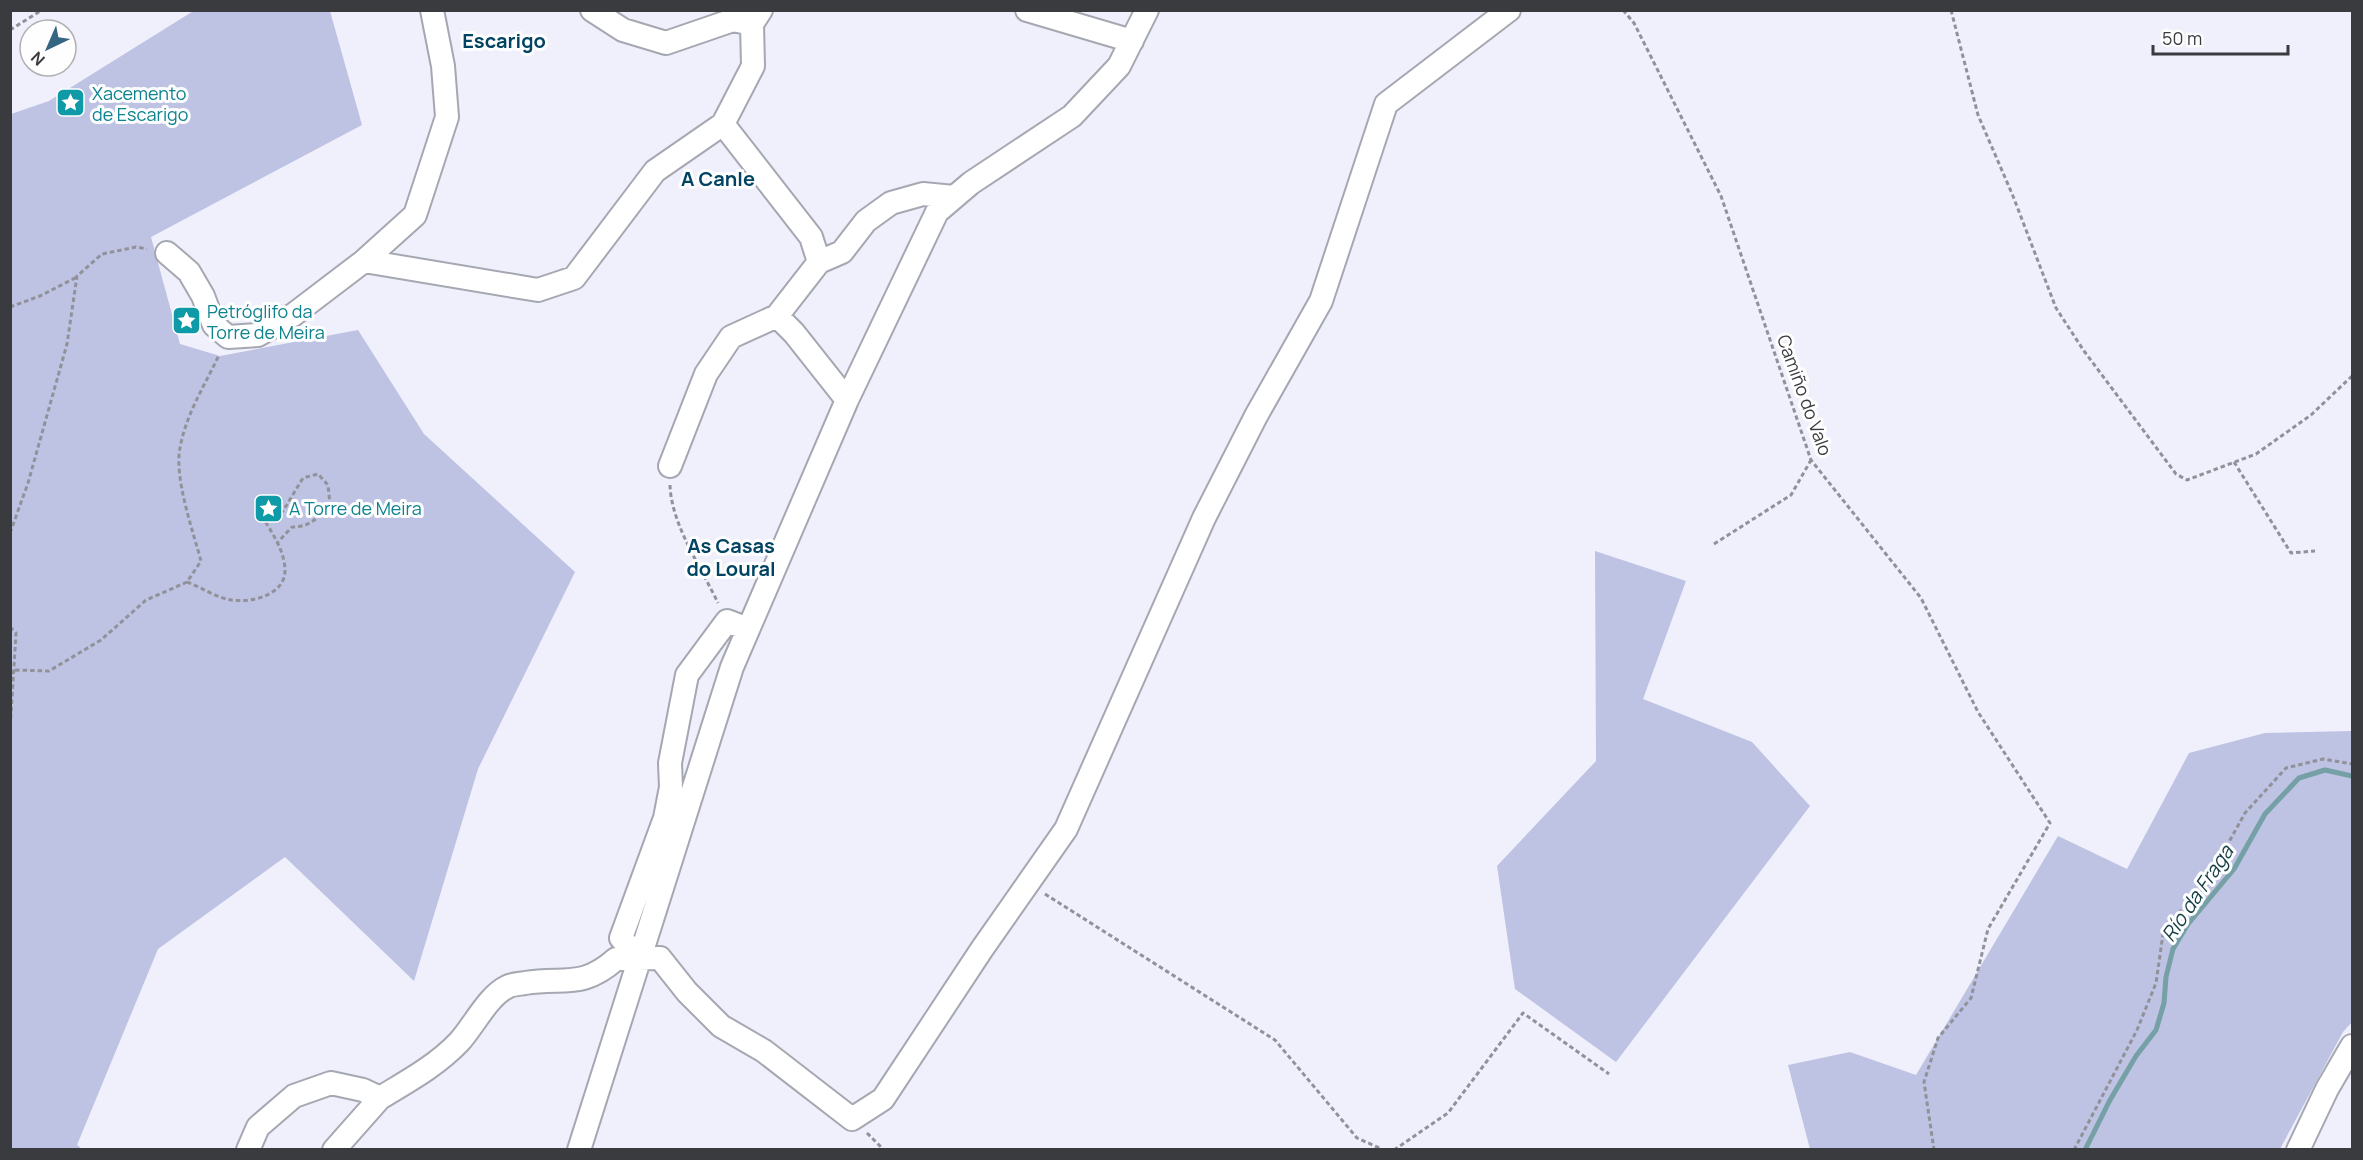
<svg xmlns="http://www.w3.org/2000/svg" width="2363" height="1160" font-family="Manrope,sans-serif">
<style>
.green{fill:#bec2e3}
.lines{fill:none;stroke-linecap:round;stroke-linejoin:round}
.stream{stroke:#74a0a6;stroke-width:5}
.minor-casing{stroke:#a5a7b1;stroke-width:26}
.path{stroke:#919299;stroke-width:3;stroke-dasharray:4.5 3;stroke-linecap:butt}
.minor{stroke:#fff;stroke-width:22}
.labels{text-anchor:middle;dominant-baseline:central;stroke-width:6;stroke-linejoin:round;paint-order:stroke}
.culture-label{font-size:18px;fill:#0d838f;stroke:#fefefe;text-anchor:start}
.street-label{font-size:18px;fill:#3a3b3f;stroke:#fefefe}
.neighbourhood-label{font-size:20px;font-weight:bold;fill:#004362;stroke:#fefefe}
.water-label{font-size:20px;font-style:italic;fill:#143e44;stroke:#fefefe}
</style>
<rect width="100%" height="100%" fill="#eff0fb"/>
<path class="green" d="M 195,10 L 330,11 L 362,125 L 151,237 L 180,344 L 220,356 L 358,330 L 424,434 L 575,572 L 478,769 L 414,981 L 285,857 L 158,949 L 77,1145 L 82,1149 L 11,1149 L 11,114 L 49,101 Z
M 1595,551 L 1686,581 L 1643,699 L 1752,742 L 1810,806 L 1616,1062 L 1515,989 L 1497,866 L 1596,761 Z
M 2352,731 L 2352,1022 L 2343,1032 L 2280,1149 L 1810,1149 L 1788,1065 L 1850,1052 L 1916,1075 L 2058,836 L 2127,869 L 2189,753 L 2265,733 Z"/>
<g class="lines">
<path class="stream" d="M 2085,1150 L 2110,1100 L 2136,1056 L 2156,1030 L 2164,1003 L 2166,977 L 2173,949 L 2188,924 L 2234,869 L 2265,814 L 2299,778 L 2325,770 L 2352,776"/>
<defs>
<path id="minor" d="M 592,10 L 623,30 L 666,43 L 733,20 L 752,24
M 761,10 L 752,24 L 753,66 L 723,124 L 811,237 L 819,262 L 777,316 L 794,333 L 847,400
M 1027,10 L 1132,41
M 167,253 L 189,272 L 203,296 L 214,325 L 228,337 L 258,335 L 293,315 L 364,261 L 538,290 L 574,278 L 655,171 L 723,124
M 364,261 L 415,215 L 447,117 L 443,66 L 432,10
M 819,262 L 842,252 L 866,221 L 891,203 L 923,194 L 954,197
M 670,466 L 706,374 L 731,337 L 777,316
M 639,958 L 621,938 L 665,818 L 671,787 L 670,763 L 687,675 L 727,621 L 748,629
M 248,1150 L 258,1127 L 294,1096 L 331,1083 L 363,1090 L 380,1098 C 408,1081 436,1066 459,1042 C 473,1027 488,996 507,987 C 512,984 520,984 525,983 C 565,977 582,989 616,959 L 660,958 L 687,992 L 721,1026 L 764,1051 L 852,1119 L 883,1099 L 982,949 L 1066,829 L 1204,518 L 1256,416 L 1321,301 L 1386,104 L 1509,10
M 334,1150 L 380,1098
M 579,1150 L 732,667 L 847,400 L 937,212 L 971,183 L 1072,116 L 1119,66 L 1147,10
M 2298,1150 L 2327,1089 L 2352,1046"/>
</defs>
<use href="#minor" class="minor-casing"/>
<path class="path" d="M 1623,10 L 1634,23 L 1721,196 L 1811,460 L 1921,598 L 1978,712 L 2050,823 L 1988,929 L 1971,998 L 1938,1038 L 1924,1082 L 1934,1150
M 1951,10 L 1978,115 L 2013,196 L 2056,308 L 2084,351 L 2176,474 L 2187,480 L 2256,454 L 2311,415 L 2352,376
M 10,30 L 42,10
M 10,307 L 40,296 L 77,277
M 2234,462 L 2291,553 L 2315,551
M 670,485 C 671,524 702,569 718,603
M 10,533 L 28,483 L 67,344 L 77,276 L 102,254 L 136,247 L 147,249
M 1714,544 L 1791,495 L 1811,460
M 187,582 C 201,587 217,598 231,600 C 252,603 286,595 285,569 C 284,551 274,536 265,521 L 283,511 L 303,478 L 318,474 L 328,485 L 330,504 C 318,518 310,527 292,527 L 278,542
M 10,627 L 16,633 L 10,731
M 10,675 L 14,670 L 49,671 L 101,640 L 146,600 L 187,582 L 201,561 C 193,531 174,478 180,448 C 186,414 205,385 219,355
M 1045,894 L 1275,1040 L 1357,1138 L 1384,1150
M 867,1133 L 884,1150
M 1394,1150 L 1448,1113 L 1523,1013 L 1609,1074
M 2074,1150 L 2137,1030 L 2156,983 L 2164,927 L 2203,889 L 2245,813 L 2286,768 L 2323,759 L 2352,764"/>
<use href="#minor" class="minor"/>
</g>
<defs>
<symbol id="sight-square" viewBox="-11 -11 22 22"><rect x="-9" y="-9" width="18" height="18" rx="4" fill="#0f9aa8" stroke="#fefefe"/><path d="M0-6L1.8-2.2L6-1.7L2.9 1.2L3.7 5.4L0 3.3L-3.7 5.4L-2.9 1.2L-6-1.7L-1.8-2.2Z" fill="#fff"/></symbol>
</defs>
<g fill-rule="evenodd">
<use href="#sight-square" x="54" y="86" width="33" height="33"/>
<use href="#sight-square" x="170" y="304" width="33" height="33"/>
<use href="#sight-square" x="252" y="492" width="33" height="33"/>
</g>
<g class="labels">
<g class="culture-label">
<text x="92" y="93">Xacemento<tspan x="92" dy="21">de Escarigo</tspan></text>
<text x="207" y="311">Petróglifo da<tspan x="207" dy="21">Torre de Meira</tspan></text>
<text x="289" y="508">A Torre de Meira</text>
</g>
<g class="street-label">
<text transform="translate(1805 395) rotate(70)">Camiño do Valo</text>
</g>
<g class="neighbourhood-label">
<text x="504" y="40">Escarigo</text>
<text x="718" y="178">A Canle</text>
<text x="731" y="545">As Casas<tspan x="731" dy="23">do Loural</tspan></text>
</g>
<g class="water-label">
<text transform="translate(2197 893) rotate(-56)">Río da Fraga</text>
</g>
</g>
<rect width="2363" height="1160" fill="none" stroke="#3a3b3f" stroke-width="24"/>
<g transform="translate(48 48) rotate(224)"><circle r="28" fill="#fefefe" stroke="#b0b0b2" stroke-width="1.5"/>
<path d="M0-4.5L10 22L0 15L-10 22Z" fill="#346583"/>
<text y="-9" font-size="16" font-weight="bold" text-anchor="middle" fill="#3a3b3f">N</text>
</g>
<path d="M2153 45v9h135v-9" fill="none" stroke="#3a3b3f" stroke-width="3"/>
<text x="2162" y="45" font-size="18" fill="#3a3b3f" stroke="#fefefe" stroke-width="4.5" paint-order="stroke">50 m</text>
</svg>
